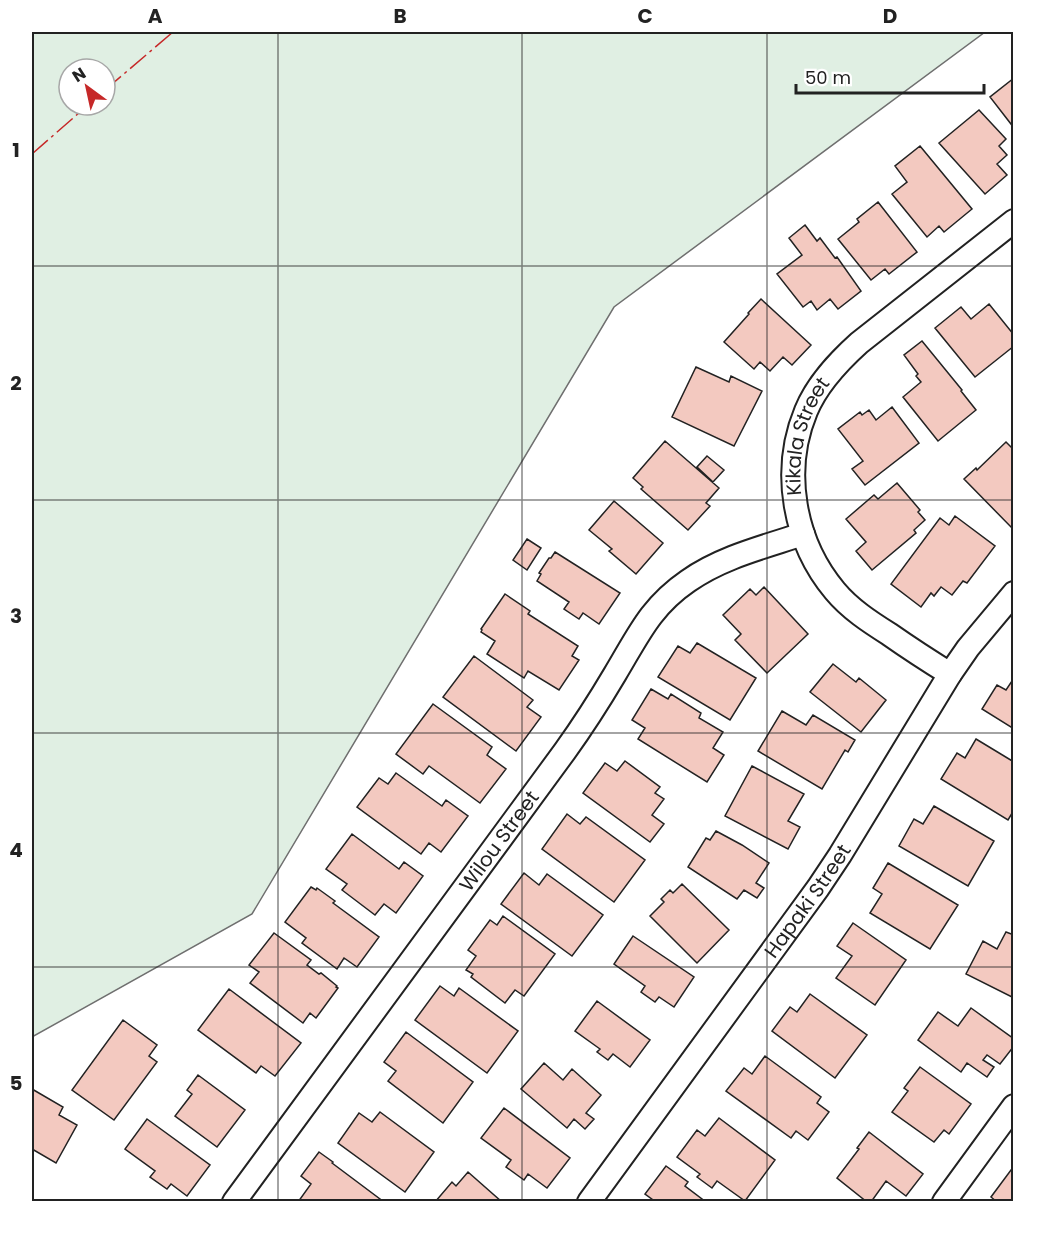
<svg xmlns="http://www.w3.org/2000/svg" width="1045" height="1233" font-family="Poppins,sans-serif">
<style>
.green{fill:#e0efe3;stroke:#6f6f6f;stroke-width:1.5;fill-rule:evenodd}
.building{fill:#f3c9c0;stroke:#222;stroke-width:1.5}
.lines{fill:none;stroke-linecap:round;stroke-linejoin:round}
.minor-casing{stroke:#222;stroke-width:26}
.minor{stroke:#fff;stroke-width:22}
.power{stroke:#c62828;stroke-width:1.5;stroke-dasharray:21 4.5 3 4.5;stroke-linecap:butt}
.grid{fill:none;stroke:#222;stroke-width:1.5;stroke-opacity:0.55}
.labels{text-anchor:middle;dominant-baseline:central;stroke-width:4.5;stroke-linejoin:round;paint-order:stroke}
.street-label{font-size:20px;fill:#222;stroke:#fff}
.neatline{fill:none;stroke:#222;stroke-width:2}
.grid-label{font-size:20px;text-anchor:middle;font-weight:bold;fill:#222}
</style>
<rect width="100%" height="100%" fill="#fff"/>
<path class="green" d="M 32,32 L 985,32 L 614,307 L 252,914 L 32,1037 ZM 69,69 L 105,69 L 105,105 L 69,105 Z"/>
<path class="building" d="M 1014,78 L 1014,124 L 1012,123 L 1011,124 L 990,97 Z
M 979,110 L 1006,139 L 999,146 L 1007,155 L 997,164 L 1007,175 L 985,194 L 939,143 Z
M 920,146 L 972,209 L 944,232 L 939,226 L 927,237 L 892,194 L 907,182 L 895,166 Z
M 878,202 L 917,252 L 889,274 L 885,269 L 871,280 L 838,239 L 859,222 L 857,219 Z
M 805,225 L 817,241 L 820,238 L 835,258 L 837,257 L 861,291 L 838,309 L 830,299 L 817,310 L 811,301 L 803,307 L 777,274 L 802,255 L 789,238 Z
M 761,299 L 811,345 L 792,365 L 783,357 L 770,371 L 760,362 L 754,369 L 724,342 L 749,314 L 748,313 Z
M 989,304 L 1014,335 L 1014,346 L 975,377 L 935,328 L 961,307 L 971,319 Z
M 922,341 L 962,390 L 961,391 L 976,410 L 938,441 L 903,397 L 921,382 L 916,376 L 918,374 L 904,355 Z
M 696,367 L 729,382 L 731,376 L 762,391 L 734,446 L 672,417 Z
M 892,407 L 919,443 L 865,485 L 852,469 L 863,461 L 838,429 L 860,412 L 862,415 L 869,410 L 876,420 Z
M 665,441 L 719,488 L 706,503 L 710,506 L 688,530 L 641,489 L 643,487 L 633,478 Z
M 1006,442 L 1014,450 L 1014,526 L 1012,528 L 964,479 L 976,468 L 977,470 Z
M 707,456 L 724,470 L 713,482 L 697,467 Z
M 897,483 L 920,510 L 918,512 L 925,520 L 914,530 L 916,533 L 872,570 L 856,551 L 866,542 L 846,519 L 874,495 L 878,499 Z
M 614,501 L 663,543 L 636,574 L 609,551 L 612,549 L 589,530 Z
M 955,516 L 995,546 L 967,583 L 963,581 L 952,595 L 941,587 L 934,596 L 931,593 L 921,607 L 891,584 L 940,518 L 949,525 Z
M 527,539 L 541,548 L 527,570 L 513,560 Z
M 555,552 L 620,593 L 599,624 L 583,613 L 579,619 L 564,609 L 569,602 L 537,581 L 541,574 L 539,573 L 549,558 L 551,558 Z
M 764,587 L 808,634 L 767,673 L 735,640 L 741,634 L 723,615 L 750,589 L 756,595 Z
M 505,594 L 530,611 L 528,614 L 578,646 L 572,656 L 579,660 L 559,690 L 528,671 L 524,678 L 487,654 L 495,641 L 481,632 L 482,630 L 481,629 Z
M 697,643 L 756,678 L 730,720 L 658,677 L 678,646 L 690,653 Z
M 474,656 L 533,700 L 527,707 L 541,717 L 516,751 L 443,697 Z
M 833,664 L 856,682 L 859,678 L 886,700 L 861,732 L 810,692 Z
M 1014,678 L 1014,729 L 982,709 L 997,685 L 1006,690 Z
M 651,689 L 668,699 L 671,694 L 701,713 L 699,718 L 723,732 L 713,748 L 724,755 L 707,782 L 638,739 L 645,728 L 632,720 Z
M 433,704 L 492,747 L 487,755 L 506,769 L 480,803 L 429,766 L 423,774 L 396,754 Z
M 782,711 L 806,725 L 813,715 L 855,740 L 848,752 L 845,750 L 822,789 L 758,751 Z
M 976,739 L 1014,762 L 1014,810 L 1008,820 L 941,779 L 957,753 L 965,758 Z
M 625,761 L 660,787 L 655,793 L 664,799 L 652,815 L 664,824 L 650,842 L 583,793 L 605,763 L 617,771 Z
M 752,766 L 804,794 L 788,821 L 800,827 L 788,849 L 725,816 Z
M 396,773 L 442,806 L 446,800 L 468,816 L 441,852 L 429,843 L 421,854 L 357,807 L 379,778 L 388,784 Z
M 934,806 L 994,841 L 968,886 L 899,846 L 914,819 L 923,824 Z
M 567,814 L 580,824 L 586,817 L 645,860 L 614,902 L 542,849 Z
M 716,831 L 742,845 L 769,863 L 756,883 L 764,888 L 757,898 L 744,890 L 737,899 L 688,867 L 706,838 L 710,840 Z
M 352,834 L 399,869 L 404,862 L 423,876 L 396,913 L 384,904 L 375,915 L 342,890 L 347,884 L 326,869 Z
M 888,863 L 958,905 L 930,949 L 870,913 L 882,894 L 873,888 Z
M 524,873 L 539,885 L 547,874 L 603,915 L 572,956 L 501,904 Z
M 682,884 L 729,930 L 697,963 L 650,916 L 664,902 L 661,899 L 670,890 L 673,893 Z
M 311,887 L 316,890 L 317,888 L 335,901 L 333,903 L 379,937 L 357,967 L 344,958 L 337,969 L 302,943 L 306,938 L 285,922 Z
M 503,916 L 555,954 L 524,996 L 515,990 L 505,1003 L 471,977 L 473,974 L 466,970 L 476,956 L 468,950 L 490,920 L 497,925 Z
M 853,923 L 906,960 L 875,1005 L 836,978 L 852,956 L 837,946 Z
M 1006,932 L 1014,935 L 1014,998 L 966,974 L 983,941 L 997,949 Z
M 274,933 L 311,960 L 307,965 L 319,974 L 321,973 L 337,986 L 336,987 L 338,988 L 316,1018 L 310,1013 L 303,1023 L 250,983 L 259,972 L 249,965 Z
M 633,936 L 694,977 L 674,1007 L 659,997 L 655,1002 L 641,992 L 645,986 L 614,964 Z
M 440,986 L 454,996 L 459,988 L 518,1031 L 487,1073 L 415,1020 Z
M 229,989 L 301,1043 L 275,1076 L 261,1066 L 256,1073 L 198,1030 Z
M 810,994 L 867,1035 L 835,1078 L 772,1031 L 790,1007 L 797,1012 Z
M 597,1001 L 650,1040 L 630,1067 L 613,1054 L 608,1060 L 597,1052 L 600,1049 L 575,1031 Z
M 971,1008 L 1014,1039 L 1014,1046 L 1000,1064 L 987,1055 L 983,1060 L 994,1067 L 987,1077 L 967,1063 L 961,1072 L 918,1040 L 938,1012 L 958,1026 Z
M 123,1020 L 157,1045 L 149,1056 L 157,1062 L 114,1120 L 72,1090 Z
M 406,1032 L 473,1082 L 443,1123 L 388,1081 L 396,1071 L 384,1062 Z
M 765,1056 L 821,1097 L 817,1103 L 829,1112 L 808,1140 L 796,1131 L 791,1138 L 726,1091 L 744,1068 L 752,1074 Z
M 544,1063 L 563,1080 L 572,1069 L 601,1095 L 586,1113 L 594,1119 L 585,1129 L 574,1119 L 567,1128 L 521,1089 Z
M 920,1067 L 971,1104 L 949,1134 L 944,1130 L 934,1142 L 892,1112 L 908,1091 L 904,1088 Z
M 198,1075 L 245,1110 L 217,1147 L 175,1116 L 192,1094 L 187,1090 Z
M 32,1089 L 63,1107 L 59,1115 L 77,1125 L 56,1163 L 32,1149 Z
M 504,1108 L 570,1158 L 547,1188 L 528,1174 L 524,1180 L 506,1167 L 511,1160 L 481,1138 Z
M 380,1112 L 434,1152 L 405,1192 L 338,1143 L 359,1113 L 372,1122 Z
M 719,1118 L 775,1160 L 745,1201 L 717,1181 L 712,1188 L 697,1177 L 700,1174 L 677,1157 L 697,1130 L 705,1136 Z
M 147,1119 L 210,1165 L 187,1196 L 171,1184 L 167,1189 L 150,1177 L 155,1171 L 125,1149 Z
M 869,1132 L 923,1174 L 906,1196 L 886,1181 L 871,1202 L 867,1202 L 837,1178 L 859,1149 L 857,1148 Z
M 319,1152 L 333,1162 L 332,1163 L 384,1202 L 298,1202 L 311,1184 L 301,1176 Z
M 666,1166 L 688,1182 L 685,1186 L 706,1202 L 656,1202 L 645,1194 Z
M 1011,1170 L 1014,1172 L 1014,1202 L 997,1202 L 991,1197 Z
M 468,1172 L 502,1202 L 435,1202 L 452,1182 L 456,1186 Z"/>
<g class="lines">
<defs>
<g id="minor">
<path id="s1" d="M 950,674 C 929,661 909,648 889,634 C 870,622 850,609 835,591 C 794,542 781,471 806,411 C 817,384 838,362 859,343 L 1014,221"/>
<path id="s2" d="M 234,1202 L 565,751 C 583,726 599,701 615,674 C 638,636 650,607 688,581 C 722,557 764,547 803,534"/>
<path id="s3" d="M 589,1202 L 818,888 L 840,855 L 950,674 L 968,648 L 1014,593"/>
<path d="M 944,1202 L 1014,1106"/>
</g>
</defs>
<use href="#minor" class="minor-casing"/>
<use href="#minor" class="minor"/>
<path class="power" d="M 105,90 L 173,32
M 32,154 L 88,105"/>
</g>
<path class="grid" d="M 278,32 L 278,1202M 522,32 L 522,1202M 767,32 L 767,1202M 32,266 L 1014,266M 32,500 L 1014,500M 32,733 L 1014,733M 32,967 L 1014,967"/>
<g class="labels">
<g class="street-label">
<text stroke="none"><textPath href="#s1" startOffset="309">Kikala Street</textPath></text>
<text stroke="none"><textPath href="#s2" startOffset="448">Wilou Street</textPath></text>
<text stroke="none"><textPath href="#s3" startOffset="372">Hapaki Street</textPath></text>
</g>
</g>
<rect width="1045" height="1233" fill="none" stroke="#ffffff" stroke-width="66"/>
<g transform="translate(87 87) rotate(327)"><circle r="28" fill="#ffffff" stroke="#a7a7a7" stroke-width="1.5"/>
<path d="M0-4.5L10 22L0 15L-10 22Z" fill="#c62828"/>
<text y="-9" font-size="16" font-weight="bold" text-anchor="middle" fill="#222222">N</text>
</g>
<path d="M796 84v9h188v-9" fill="none" stroke="#222222" stroke-width="3"/>
<text x="805" y="84" font-size="18" fill="#222222" stroke="#ffffff" stroke-width="4.5" paint-order="stroke">50 m</text>
<rect x="33" y="33" width="979" height="1167" class="neatline"/>
<g class="grid-label">
<text x="155" y="23">A</text>
<text x="400" y="23">B</text>
<text x="645" y="23">C</text>
<text x="890" y="23">D</text>
<text x="16" y="157">1</text>
<text x="16" y="390">2</text>
<text x="16" y="623">3</text>
<text x="16" y="857">4</text>
<text x="16" y="1090">5</text>
</g>
</svg>
